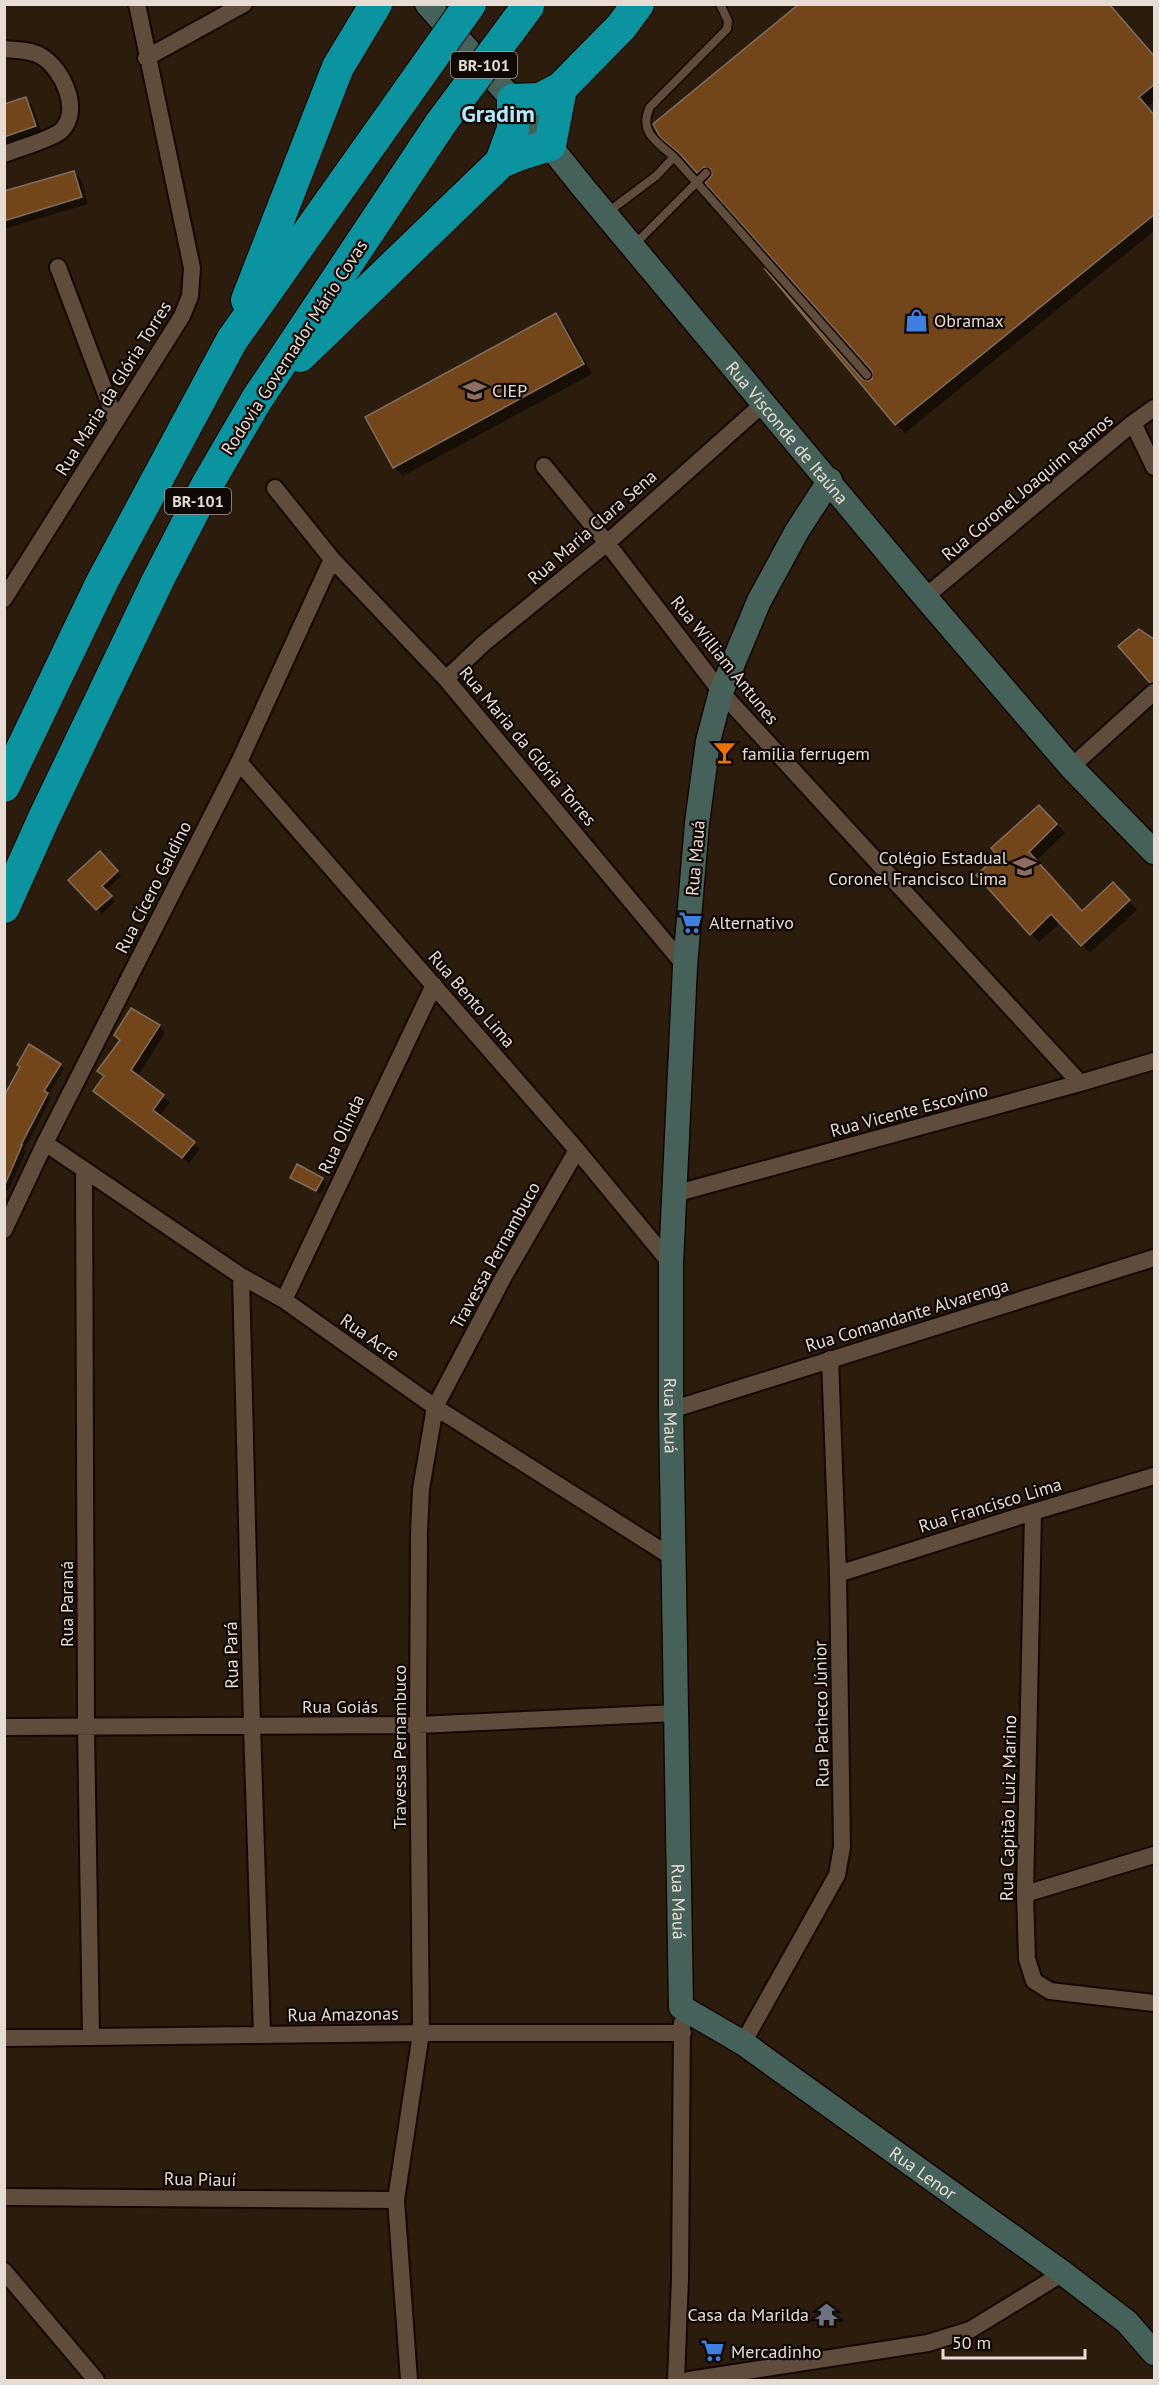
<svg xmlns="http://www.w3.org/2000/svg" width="1159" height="2385" font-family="'PT Sans',sans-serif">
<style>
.shadow{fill:#0007}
.building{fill:#72461a;stroke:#826e5d;stroke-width:1.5}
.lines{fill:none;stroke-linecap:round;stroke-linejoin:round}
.lane-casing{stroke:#140600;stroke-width:11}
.street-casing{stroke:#140600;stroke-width:20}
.secondary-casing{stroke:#140600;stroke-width:27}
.highway-casing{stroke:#140600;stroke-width:34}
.lane{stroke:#5f4c3c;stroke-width:8}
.street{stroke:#5f4c3c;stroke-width:16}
.secondary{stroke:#46615a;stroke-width:24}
.highway{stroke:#0b93a0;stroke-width:32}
.highway-bridge-casing{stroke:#140600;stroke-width:34;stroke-linecap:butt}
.highway-bridge{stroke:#0b93a0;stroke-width:32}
.labels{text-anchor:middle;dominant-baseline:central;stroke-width:4.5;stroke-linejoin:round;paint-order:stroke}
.shield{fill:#0f0804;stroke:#a69c95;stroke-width:1.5}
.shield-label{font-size:16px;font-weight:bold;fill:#e7dcd3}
.poi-label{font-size:18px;fill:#e7dcd3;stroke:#0f0804;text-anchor:start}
.street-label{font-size:18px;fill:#e7dcd3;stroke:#0f0804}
.district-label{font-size:24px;font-weight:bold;fill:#b4e8fd;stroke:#0f0804}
</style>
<rect width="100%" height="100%" fill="#2c1c0e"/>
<path class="shadow" d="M 1154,58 L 1154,101 L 1147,107 L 1154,116 L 1154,231 L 905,433 L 896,424 L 868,383 L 873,380 L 873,370 L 685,157 Z
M 26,99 L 32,105 L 42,133 L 4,146 L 4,106 Z
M 74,172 L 81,179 L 88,204 L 4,229 L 4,194 Z
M 556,315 L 565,324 L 592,374 L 403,476 L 394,467 Z
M 1039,807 L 1065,833 L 1036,861 L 1082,913 L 1122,893 L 1137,910 L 1090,953 L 1061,922 L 1039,942 L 1031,934 L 1000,856 Z
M 100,853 L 121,876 L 105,891 L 115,901 L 102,914 L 70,880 Z
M 159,1026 L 165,1033 L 137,1077 L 170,1102 L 159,1117 L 200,1149 L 189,1163 L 102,1097 Z
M 60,1065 L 64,1069 L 48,1095 L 51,1098 L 24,1150 L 26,1151 L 8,1191 L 4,1189 L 4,1098 Z
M 292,1177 L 322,1179 L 327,1183 L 321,1194 Z"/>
<path class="building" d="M 799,4 L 1109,4 L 1155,57 L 1155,84 L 1139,97 L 1155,116 L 1155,214 L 895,425 L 764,268 L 862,379 L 868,381 L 872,379 L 872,371 L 705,183 L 712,175 L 711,169 L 704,167 L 697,173 L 679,153 L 660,137 L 653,124 Z
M 26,97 L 36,126 L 4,137 L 4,104 Z
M 74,171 L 82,197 L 4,221 L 4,191 Z
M 556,313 L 584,364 L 393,468 L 365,417 Z
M 1139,629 L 1155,640 L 1155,682 L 1150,683 L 1118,646 Z
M 1039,805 L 1057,824 L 1029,852 L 1082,911 L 1113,882 L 1130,900 L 1081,946 L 1051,914 L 1030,935 L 976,875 L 998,856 L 991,848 Z
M 100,851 L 118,871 L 102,886 L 112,896 L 96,910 L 68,880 Z
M 131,1008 L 160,1025 L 131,1070 L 164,1095 L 153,1110 L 195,1142 L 182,1158 L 93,1091 L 104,1076 L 97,1071 L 120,1040 L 114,1035 Z
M 29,1044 L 61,1064 L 44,1091 L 48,1093 L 21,1145 L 22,1145 L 4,1187 L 4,1096 L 20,1067 L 17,1065 Z
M 297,1164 L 323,1178 L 316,1191 L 290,1178 Z"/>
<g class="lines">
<defs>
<path id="lane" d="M 674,157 L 867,375
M 608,212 L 656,176 L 674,157 C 657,142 638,132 650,107 L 727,29 L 728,21 L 720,4
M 635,244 L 706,173"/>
<path id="street" d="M 4,49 C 16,50 31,50 41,56 C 63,69 82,111 61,131 C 52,139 17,149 4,154
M 146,58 L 244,4
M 58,267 L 116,421
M 1133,423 L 1154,467
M 544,466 L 607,543 L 721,692 L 1080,1083
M 275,488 L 332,559 L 446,679 L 685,966
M 925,597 L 1133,423 L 1154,408
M 4,599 L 182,316 L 190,296 L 192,268 L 137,4
M 446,679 L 484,643 L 607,543 L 763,404
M 239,762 L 577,1150 L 671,1264
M 1071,767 L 1154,692
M 45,1143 L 241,1276 L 284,1300 L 435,1407 L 675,1559
M 84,1171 L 86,1728 L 91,2037
M 674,1194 L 1080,1083 L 1154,1061
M 4,1230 L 45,1143 L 239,762 L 332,559
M 241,1276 L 252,1726 L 262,2034
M 284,1300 L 434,985
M 671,1410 L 1154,1258
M 1033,1512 L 1025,1894 L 1027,1959 L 1034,1981 L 1050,1991 L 1154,2003
M 838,1574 L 1033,1512 L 1154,1476
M 4,1727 L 418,1725 L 676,1713
M 1025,1894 L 1154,1855
M 4,2038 L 421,2033 L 683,2033
M 743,2043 L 837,1875 L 842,1847 L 838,1574 L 830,1359
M 4,2197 L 396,2200
M 4,2271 L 96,2380
M 409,2380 L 396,2200 L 421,2033 L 418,1725 L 419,1533 L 421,1489 L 435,1407 L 503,1278 L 577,1150
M 676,2380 L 680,2279 L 682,2023
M 689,2380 L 928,2343 L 970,2330 L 1063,2273"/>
<g id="secondary">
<path id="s1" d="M 427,4 L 513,100 L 582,186 L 925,597 L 1071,767 L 1154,852"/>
<path id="s2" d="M 830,480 L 797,531 L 759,601 L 721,692 L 708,741 L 697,823 L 685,966 L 671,1264 L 671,1410 L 681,2007 L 743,2043 L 1063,2273 L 1127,2322 L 1154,2353"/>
</g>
<path id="highway" d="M 501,162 L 513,129 L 513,100 L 540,99 L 561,88
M 247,300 L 338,67 L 376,4
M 300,356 L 501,162 L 521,154 L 550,145 L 561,88 L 621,27 L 638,4
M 4,786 L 102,582 L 232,340 L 412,86
M 4,907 L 44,818 L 158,580 L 207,485 L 257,399 L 441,123"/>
</defs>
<use href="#lane" class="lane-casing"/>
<use href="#street" class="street-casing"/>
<use href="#secondary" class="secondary-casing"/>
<use href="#highway" class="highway-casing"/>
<use href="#lane" class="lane"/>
<use href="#street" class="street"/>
<use href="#secondary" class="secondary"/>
<use href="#highway" class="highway"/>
<defs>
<path id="highway-bridge" d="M 412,86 L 470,4
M 441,123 L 528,6"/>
</defs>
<use href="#highway-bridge" class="highway-bridge-casing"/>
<use href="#highway-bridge" class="highway-bridge"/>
</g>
<defs>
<symbol id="shop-bare" viewBox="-9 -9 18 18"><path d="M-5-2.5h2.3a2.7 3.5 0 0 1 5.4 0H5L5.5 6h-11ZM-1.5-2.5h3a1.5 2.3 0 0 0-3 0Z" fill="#3f7fe0" stroke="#0f0804" stroke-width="2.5" paint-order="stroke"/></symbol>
<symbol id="school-bare" viewBox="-9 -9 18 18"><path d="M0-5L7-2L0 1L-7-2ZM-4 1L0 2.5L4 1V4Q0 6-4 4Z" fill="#8d6e63" stroke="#0f0804" stroke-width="2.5" paint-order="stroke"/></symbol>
<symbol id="bar-bare" viewBox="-9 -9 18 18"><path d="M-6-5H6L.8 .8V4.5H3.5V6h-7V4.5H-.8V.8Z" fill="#e8710a" stroke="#0f0804" stroke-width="2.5" paint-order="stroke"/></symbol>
<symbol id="supermarket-bare" viewBox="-9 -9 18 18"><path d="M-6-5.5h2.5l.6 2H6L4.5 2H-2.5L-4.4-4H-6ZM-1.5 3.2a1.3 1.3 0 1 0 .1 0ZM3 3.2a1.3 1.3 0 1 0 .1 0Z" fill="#3f7fe0" stroke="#0f0804" stroke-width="2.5" paint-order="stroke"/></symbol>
<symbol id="temple-bare" viewBox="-9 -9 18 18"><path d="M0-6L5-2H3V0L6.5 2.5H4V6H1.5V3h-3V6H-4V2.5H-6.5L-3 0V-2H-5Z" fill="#6b7280" stroke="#0f0804" stroke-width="2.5" paint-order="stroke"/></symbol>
</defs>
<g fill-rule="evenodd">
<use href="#shop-bare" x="900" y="304" width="33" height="33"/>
<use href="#school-bare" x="458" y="374" width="33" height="33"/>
<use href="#bar-bare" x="708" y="736" width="33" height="33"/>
<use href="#school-bare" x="1008" y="850" width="33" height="33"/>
<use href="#supermarket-bare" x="674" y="906" width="33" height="33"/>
<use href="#temple-bare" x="810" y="2298" width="33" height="33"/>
<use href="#supermarket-bare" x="696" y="2334" width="33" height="33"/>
</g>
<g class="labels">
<g class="shield">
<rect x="451" y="52" width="66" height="26" rx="4.5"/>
<rect x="165" y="488" width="66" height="26" rx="4.5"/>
</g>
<g class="shield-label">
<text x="484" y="65">BR-101</text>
<text x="198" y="501">BR-101</text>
</g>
<g class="poi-label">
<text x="934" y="320">Obramax</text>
<text x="492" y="390">CIEP</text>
<text x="742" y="753">familia ferrugem</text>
<text x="1007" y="857" text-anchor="end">Colégio Estadual<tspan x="1007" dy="21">Coronel Francisco Lima</tspan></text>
<text x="709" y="922">Alternativo</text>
<text x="809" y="2314" text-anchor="end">Casa da Marilda</text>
<text x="731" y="2351">Mercadinho</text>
</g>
<g class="street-label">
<text transform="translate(294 347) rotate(-57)">Rodovia Governador Mário Covas</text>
<text transform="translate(113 388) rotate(-58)">Rua Maria da Glória Torres</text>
<text stroke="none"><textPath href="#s1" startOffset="560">Rua Visconde de Itaúna</textPath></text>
<text transform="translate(1027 487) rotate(-40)">Rua Coronel Joaquim Ramos</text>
<text transform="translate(592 527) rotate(-41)">Rua Maria Clara Sena</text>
<text transform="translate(725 660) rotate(51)">Rua William Antunes</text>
<text transform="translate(528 746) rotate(50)">Rua Maria da Glória Torres</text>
<text transform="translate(695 858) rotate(-85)">Rua Mauá</text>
<text transform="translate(153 887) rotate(-63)">Rua Cícero Galdino</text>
<text transform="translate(472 999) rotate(49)">Rua Bento Lima</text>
<text transform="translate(909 1110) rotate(-15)">Rua Vicente Escovino</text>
<text transform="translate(341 1134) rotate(-65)">Rua Olinda</text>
<text transform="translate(495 1255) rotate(-61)">Travessa Pernambuco</text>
<text transform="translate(907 1315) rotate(-17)">Rua Comandante Alvarenga</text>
<text transform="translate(370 1337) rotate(35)">Rua Acre</text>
<text stroke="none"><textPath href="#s2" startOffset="966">Rua Mauá</textPath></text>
<text transform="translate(990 1505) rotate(-17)">Rua Francisco Lima</text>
<text transform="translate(66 1604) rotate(-90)">Rua Paraná</text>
<text transform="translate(231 1655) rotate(-91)">Rua Pará</text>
<text x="340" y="1706">Rua Goiás</text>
<text transform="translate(821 1714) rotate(-91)">Rua Pacheco Júnior</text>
<text transform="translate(399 1747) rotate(-90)">Travessa Pernambuco</text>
<text transform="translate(1008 1808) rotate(-89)">Rua Capitão Luiz Marino</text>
<text stroke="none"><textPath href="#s2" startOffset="1452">Rua Mauá</textPath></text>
<text transform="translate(343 2014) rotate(-1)">Rua Amazonas</text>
<text stroke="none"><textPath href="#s2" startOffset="1851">Rua Lenor</textPath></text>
<text transform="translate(200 2179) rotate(1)">Rua Piauí</text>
</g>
<g class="district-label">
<text x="498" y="113">Gradim</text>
</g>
</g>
<rect width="1159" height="2385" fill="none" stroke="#e7dcd3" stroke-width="12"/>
<path d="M943 2349v9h142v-9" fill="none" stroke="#e7dcd3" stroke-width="3"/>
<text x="952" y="2349" font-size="18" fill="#e7dcd3" stroke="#0f0804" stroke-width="4.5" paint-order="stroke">50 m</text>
</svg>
